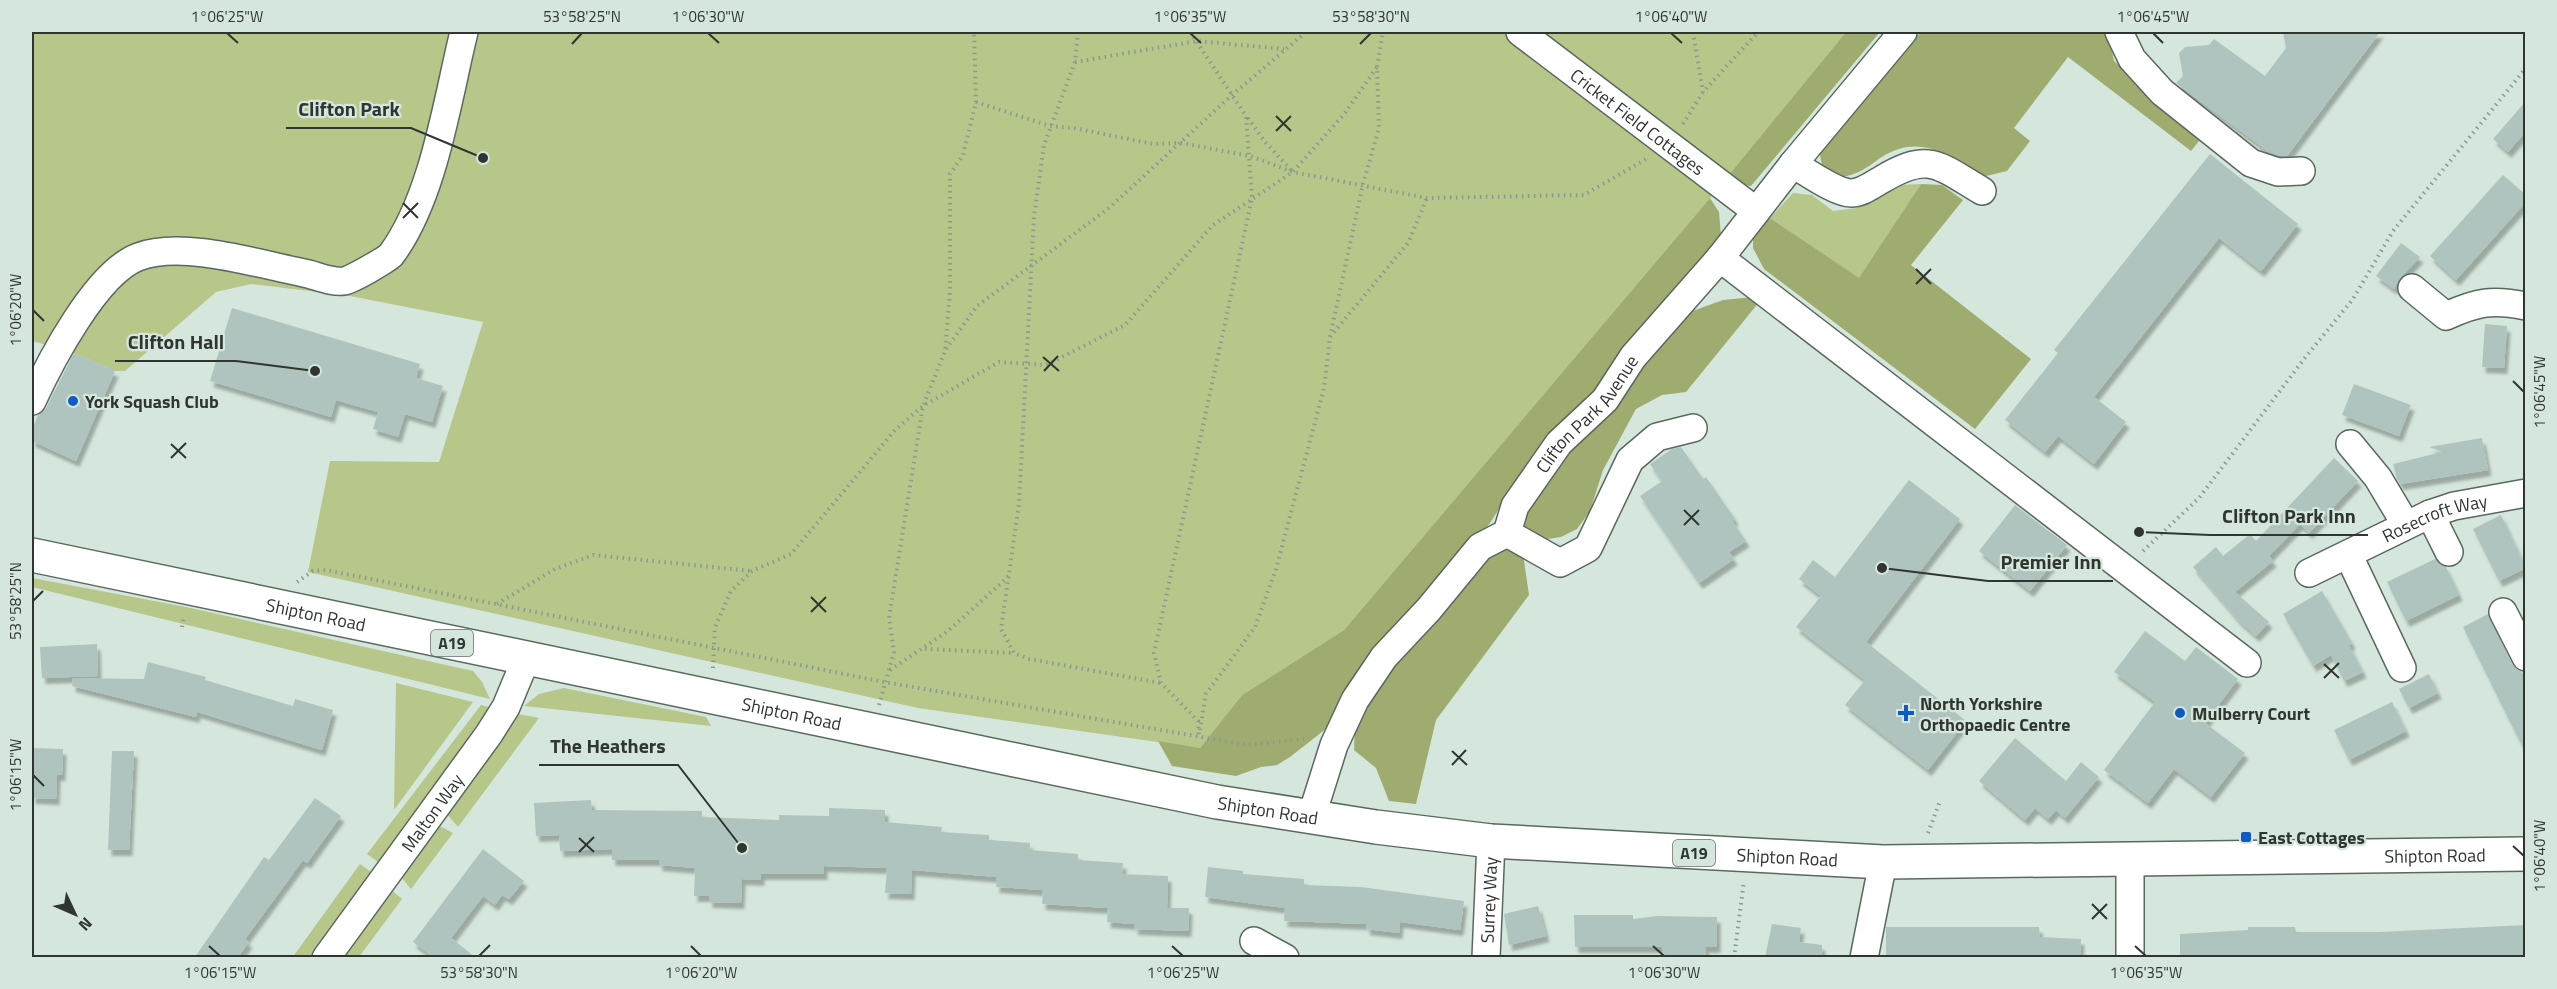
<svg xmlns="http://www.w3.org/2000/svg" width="2557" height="989" font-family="'Titillium Web',sans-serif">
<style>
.green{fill:#b7c689}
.forest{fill:#9eac6f}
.building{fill:#afc4bf;filter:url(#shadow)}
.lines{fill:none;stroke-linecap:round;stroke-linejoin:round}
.minor-casing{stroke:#59695f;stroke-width:30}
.major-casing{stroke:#59695f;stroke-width:36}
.path{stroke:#8c9991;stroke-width:4;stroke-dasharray:1.5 4.5;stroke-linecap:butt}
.minor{stroke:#fff;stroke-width:27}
.major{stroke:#fff;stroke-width:33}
.ticks{fill:none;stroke:#2f3632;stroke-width:2}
.poi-dot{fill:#0e5bc5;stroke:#d5e7dc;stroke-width:2}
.labels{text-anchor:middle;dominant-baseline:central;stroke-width:4.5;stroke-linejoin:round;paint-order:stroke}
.shield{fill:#d5e7dc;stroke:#616b65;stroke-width:1.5}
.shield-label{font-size:16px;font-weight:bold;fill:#2f3632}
.street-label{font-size:18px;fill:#2f3632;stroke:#d5e7dc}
.poi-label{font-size:18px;font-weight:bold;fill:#2f3632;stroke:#d5e7dc;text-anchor:start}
.leader{fill:none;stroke:#2f3632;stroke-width:2}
.callout-dot{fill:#2f3632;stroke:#d5e7dc;stroke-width:2}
.callout-label{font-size:20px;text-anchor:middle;font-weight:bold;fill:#2f3632;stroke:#d5e7dc;stroke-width:4.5;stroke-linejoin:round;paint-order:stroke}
.neatline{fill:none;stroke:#2f3632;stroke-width:2}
.ticks-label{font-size:15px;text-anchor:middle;fill:#2f3632}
</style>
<defs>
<filter id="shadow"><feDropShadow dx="3.5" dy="6" stdDeviation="1.5" flood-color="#0004"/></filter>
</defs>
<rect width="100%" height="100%" fill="#d5e7dc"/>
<path class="green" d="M 32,32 L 1846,32 L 1710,198 L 1344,630 L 1242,695 L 1200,748 L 918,708 L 308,572 L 330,461 L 439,462 L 483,322 L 350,296 L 251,284 L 216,292 L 125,371 L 115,371 L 67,350 L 32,341 Z
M 1921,184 L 1859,279 L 1770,218 L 1793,193 L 1812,195 L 1833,211 L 1857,208 L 1899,185 Z
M 32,578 L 186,607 L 473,671 L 482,682 L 490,699 L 32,587 Z
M 396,683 L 473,702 L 394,810 Z
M 564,688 L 706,717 L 711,726 L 524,706 L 539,694 Z
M 481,705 L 492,708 L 382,865 L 367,854 Z
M 518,714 L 539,718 L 458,827 L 445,812 Z
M 436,824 L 453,833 L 411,889 L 399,874 Z
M 360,864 L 374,874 L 313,957 L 292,958 Z
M 390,889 L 402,899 L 359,957 L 339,958 Z"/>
<path class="forest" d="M 1846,32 L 1880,32 L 1751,186 L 1740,185 L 1728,176 Z
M 1921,32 L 2108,32 L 2114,61 L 2203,136 L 2191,151 L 2068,57 L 2014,128 L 2030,141 L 2007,171 L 1982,177 C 1958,159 1926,138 1896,150 C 1875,157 1870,172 1842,177 L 1822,165 L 1819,150 Z
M 1921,184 L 1942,185 L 1963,200 L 1911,265 L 2031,359 L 1975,429 L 1764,269 L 1753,248 L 1753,238 L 1770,218 L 1859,278 Z
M 1710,198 L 1719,212 L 1721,236 L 1598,391 L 1506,498 L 1490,523 L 1327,728 L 1290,757 L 1277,765 L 1261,767 L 1236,776 L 1172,766 L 1158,741 L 1200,748 L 1242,695 L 1344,630 Z
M 1754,297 L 1760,301 L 1686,392 L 1662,395 L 1636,409 L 1603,470 L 1590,511 L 1577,529 L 1561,537 L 1535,541 L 1519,525 L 1558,459 L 1687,313 L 1723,300 Z
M 1497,545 L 1523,554 L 1529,595 L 1436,720 L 1416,804 L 1389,801 L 1376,768 L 1354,750 L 1355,727 L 1381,680 Z"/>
<path class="building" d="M 2283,32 L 2380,32 L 2287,156 L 2280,156 L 2269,152 L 2176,83 L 2183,76 L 2179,53 L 2185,47 L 2209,45 L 2214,39 L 2265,76 L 2286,48 Z
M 2526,101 L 2526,131 L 2508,152 L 2493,139 Z
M 2210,154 L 2298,224 L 2261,271 L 2219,238 L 2094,397 L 2126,422 L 2094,464 L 2058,436 L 2045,452 L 2005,420 L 2058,353 L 2054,350 Z
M 2503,175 L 2526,195 L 2526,202 L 2456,280 L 2430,256 Z
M 2401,243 L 2420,257 L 2400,278 L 2394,289 L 2376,276 Z
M 232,308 L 420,364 L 416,378 L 443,386 L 432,422 L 405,414 L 398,437 L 373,429 L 378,412 L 336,400 L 331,417 L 210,381 Z
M 2485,324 L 2507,326 L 2504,368 L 2482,367 Z
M 74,353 L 115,371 L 76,461 L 32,441 L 32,430 L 38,415 L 46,408 Z
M 2354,384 L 2411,405 L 2399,436 L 2342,415 Z
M 2482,438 L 2488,470 L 2400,484 L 2397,479 L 2393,464 L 2442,452 L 2429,447 Z
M 1681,447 L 1703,479 L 1706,477 L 1735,519 L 1732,521 L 1746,541 L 1729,552 L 1734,559 L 1699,583 L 1640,496 L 1662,481 L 1650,464 L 1672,449 Z
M 2334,458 L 2358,481 L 2309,533 L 2300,524 L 2269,556 L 2273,561 L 2235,592 L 2269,622 L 2256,636 L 2238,620 L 2193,567 L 2216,547 L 2223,556 L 2250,534 L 2256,541 Z
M 1909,480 L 1960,519 L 1866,642 L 1966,721 L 1928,770 L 1845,705 L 1865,680 L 1796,627 L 1821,596 L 1799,579 L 1813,560 L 1835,577 Z
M 2015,505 L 2067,545 L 2030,591 L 1979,551 Z
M 2501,515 L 2526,568 L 2499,581 L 2473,529 Z
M 2435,559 L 2446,567 L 2459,595 L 2406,621 L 2387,582 Z
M 2322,591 L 2352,643 L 2349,645 L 2363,672 L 2344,681 L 2331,655 L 2313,666 L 2283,614 Z
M 2488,614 L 2512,664 L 2526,676 L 2526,754 L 2463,627 Z
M 2145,631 L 2185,661 L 2196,647 L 2238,679 L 2205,723 L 2245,753 L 2211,797 L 2174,769 L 2148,803 L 2104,770 L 2155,702 L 2114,672 Z
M 97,644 L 98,676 L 42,678 L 40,647 Z
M 148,662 L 206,677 L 205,680 L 293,706 L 295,699 L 333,710 L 322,750 L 197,712 L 196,717 L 72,686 L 73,678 L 144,679 Z
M 2429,674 L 2438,693 L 2409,708 L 2399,689 Z
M 2392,702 L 2406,731 L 2349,760 L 2334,730 Z
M 2015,738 L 2066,781 L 2081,762 L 2099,777 L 2065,818 L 2056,810 L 2048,819 L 2035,808 L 2025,820 L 1979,781 Z
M 32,748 L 63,749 L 62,775 L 57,775 L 56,799 L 32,798 Z
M 112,751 L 134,751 L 129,850 L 108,850 Z
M 315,798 L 341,816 L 307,863 L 303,860 L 245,939 L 249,942 L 238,957 L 195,957 L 264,857 L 269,860 Z
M 591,800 L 592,810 L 702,811 L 702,817 L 779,820 L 779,815 L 829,816 L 829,808 L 885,810 L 885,822 L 942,827 L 941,832 L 989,835 L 989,840 L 1030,843 L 1030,850 L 1078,854 L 1078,860 L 1123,863 L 1122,874 L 1168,876 L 1167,908 L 1189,908 L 1188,931 L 1134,929 L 1135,924 L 1107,922 L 1108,908 L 1042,904 L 1043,890 L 996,887 L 997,877 L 912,870 L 911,894 L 885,893 L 887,868 L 824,866 L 824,874 L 761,874 L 761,880 L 742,879 L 741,903 L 709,902 L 709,896 L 694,896 L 695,868 L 659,865 L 659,860 L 612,860 L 612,849 L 560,851 L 559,835 L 536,836 L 534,803 Z
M 483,849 L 524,881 L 509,899 L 502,895 L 495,905 L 483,896 L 451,938 L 475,957 L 433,957 L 413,942 Z
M 1208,867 L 1243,871 L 1243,874 L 1304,879 L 1304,885 L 1361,887 L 1464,901 L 1460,930 L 1400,922 L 1399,933 L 1366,929 L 1367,924 L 1284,921 L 1285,908 L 1205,897 Z
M 1538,906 L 1546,936 L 1509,945 L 1504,914 Z
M 1574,915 L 1633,915 L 1633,919 L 1657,916 L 1717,917 L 1717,947 L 1705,947 L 1706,957 L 1662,957 L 1662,947 L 1575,947 Z
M 1772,924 L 1801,928 L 1799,942 L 1822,945 L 1822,957 L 1765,957 Z
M 2526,925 L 2526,957 L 2180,957 L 2180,934 L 2248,930 L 2248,927 L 2295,927 L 2296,932 L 2379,932 Z
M 1886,927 L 2039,927 L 2040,937 L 2081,939 L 2080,957 L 1886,957 Z"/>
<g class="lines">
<defs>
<g id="minor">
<path id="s1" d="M 1520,32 L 1756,211"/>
<path d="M 2119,32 L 2132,59 L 2162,92 L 2251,163 L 2278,172 L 2301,171"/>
<path d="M 1793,164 C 1807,172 1836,193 1851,193 C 1862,193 1872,185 1881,180 C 1929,151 1938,165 1982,191"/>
<path d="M 1720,258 L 2247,663"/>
<path d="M 2412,288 L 2446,316 C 2477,302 2492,299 2526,306"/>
<path d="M 32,401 C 50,362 96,273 138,257 C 183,240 258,264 304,273 C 315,275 332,283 344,281 C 350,281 387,259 391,255 C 434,197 447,101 464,32"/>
<path d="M 2350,444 L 2378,478 L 2406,525"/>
<path d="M 2430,514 L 2449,552"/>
<path d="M 1507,533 L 1560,563 L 1588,548 L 1630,460 L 1657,437 L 1693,428"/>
<path d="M 2349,556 L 2402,668"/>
<path id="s2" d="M 2309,573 L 2430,514 L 2454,506 L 2526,493"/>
<path d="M 2503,612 L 2526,657"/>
<path id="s3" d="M 1311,818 L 1334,745 L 1355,700 L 1384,657 L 1429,609 L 1480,547 L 1507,533 L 1515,506 L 1559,443 L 1605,400 L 1633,357 L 1720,258 L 1793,164 L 1903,32"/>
<path d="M 2130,859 L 2130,958"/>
<path d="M 1254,941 L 1285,958"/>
<path id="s4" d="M 326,958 L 489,734 L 506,707 L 526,659"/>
<path id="s5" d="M 1486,958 L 1491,841"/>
<path d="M 1864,958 L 1883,862"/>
</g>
<g id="major">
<path id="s6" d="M 32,555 L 1217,802 L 1376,827 L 1491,841 L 1883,862 L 2526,854"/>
</g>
</defs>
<use href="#minor" class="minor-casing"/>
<use href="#major" class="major-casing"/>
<path class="path" d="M 1078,32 L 1075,62 L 1044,145 L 1034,217 L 1019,504 L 1001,629 L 1014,653 L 1029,659 L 1161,683
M 1190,32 L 1246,116 L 1252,198 L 1154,653 L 1161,683 L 1198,721 L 1199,736
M 1693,32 L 1703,92
M 1075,62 L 1197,41 L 1284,49
M 976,102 L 1050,126 L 1074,128 L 1153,144 L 1181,143 L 1250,156 L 1293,172 L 1427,198 L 1584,195 L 1646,159
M 1248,118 L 1265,142 L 1293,172
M 1683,124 L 1703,92 L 1758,32
M 1330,337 L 1408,243 L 1427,198
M 946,349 L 977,306 L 1109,208 L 1233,94 L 1306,32
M 2143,551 L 2199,498 L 2304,359 L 2353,299 L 2393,231 L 2526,68
M 297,582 L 313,571 L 326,570 L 884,682 L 1247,745 L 1306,739
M 497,604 L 555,569 L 593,555 L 751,571
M 182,627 L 184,616
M 925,649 L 1013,653
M 713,668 L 715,627 L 731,591 L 752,571 L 791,554 L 895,430 L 923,406 L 999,362 L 1046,365 L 1125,325 L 1213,225 L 1293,172 L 1345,113 L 1377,67
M 890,670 L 948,631 L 1009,576
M 879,705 L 894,652 L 889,618 L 923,406 L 945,351 L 950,291 L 950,174 L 963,155 L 976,102 L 974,32
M 1200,730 L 1206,694 L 1255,627 L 1276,569 L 1324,388 L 1330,337 L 1363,184 L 1379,128 L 1377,67 L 1383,32
M 1928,833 L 1940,801
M 1734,958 L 1744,881"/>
<use href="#minor" class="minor"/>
<use href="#major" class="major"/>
</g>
<path class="ticks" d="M 227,33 L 238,43M 708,33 L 719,43M 1190,33 L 1201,43M 1671,33 L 1682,43M 2153,33 L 2163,43M 572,44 L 582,33M 1360,44 L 1371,33M 1276,116 L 1291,131M 1276,131 L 1291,116M 403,203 L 418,218M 403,218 L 418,203M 1916,269 L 1931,284M 1916,284 L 1931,269M 33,310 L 44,321M 1043,357 L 1059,371M 1044,371 L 1058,356M 2513,381 L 2524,392M 171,444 L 186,458M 171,458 L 186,443M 1684,510 L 1699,525M 1684,525 L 1699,510M 811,597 L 826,612M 33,601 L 43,591M 811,612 L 826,597M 2324,664 L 2339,678M 2324,678 L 2339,663M 1452,751 L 1467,765M 1452,765 L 1466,750M 33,775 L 44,786M 579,838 L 594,852M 2513,846 L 2524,856M 579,852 L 594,837M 2092,904 L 2107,919M 2092,919 L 2107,904M 209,946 L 220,956M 691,946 L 701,956M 1172,946 L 1183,956M 1653,946 L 1664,956M 2135,946 L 2146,956M 479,956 L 490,945"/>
<g class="poi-dot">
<circle cx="73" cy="401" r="6"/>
<path d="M1903 704h6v6h6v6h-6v6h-6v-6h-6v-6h6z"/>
<circle cx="2180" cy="713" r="6"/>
<rect x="2240" y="831" width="12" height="12" rx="3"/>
</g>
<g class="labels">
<g class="shield">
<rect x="431" y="630" width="42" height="26" rx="4.5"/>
<rect x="1673" y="840" width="42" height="26" rx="4.5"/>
</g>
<g class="shield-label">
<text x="452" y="643">A19</text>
<text x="1694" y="853">A19</text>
</g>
<g class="street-label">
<text stroke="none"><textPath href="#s1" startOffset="148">Cricket Field Cottages</textPath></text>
<text stroke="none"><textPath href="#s3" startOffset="500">Clifton Park Avenue</textPath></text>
<text stroke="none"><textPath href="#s2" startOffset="138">Rosecroft Way</textPath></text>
<text stroke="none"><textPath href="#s6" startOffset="290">Shipton Road</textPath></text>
<text stroke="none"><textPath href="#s6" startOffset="776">Shipton Road</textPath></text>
<text stroke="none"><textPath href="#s6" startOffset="1262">Shipton Road</textPath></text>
<text stroke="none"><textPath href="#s4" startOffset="180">Malton Way</textPath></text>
<text stroke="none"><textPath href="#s6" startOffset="2432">Shipton Road</textPath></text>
<text stroke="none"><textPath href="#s6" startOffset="1784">Shipton Road</textPath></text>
<text stroke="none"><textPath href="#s5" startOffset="58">Surrey Way</textPath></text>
</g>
<g class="poi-label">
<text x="85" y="401">York Squash Club</text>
<text x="1920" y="703">North Yorkshire<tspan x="1920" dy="21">Orthopaedic Centre</tspan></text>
<text x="2192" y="713">Mulberry Court</text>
<text x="2258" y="837">East Cottages</text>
</g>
</g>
<path class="leader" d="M483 158L411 128H286M315 371L236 361H115M2139 532L2210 535H2368M1882 568L1988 581H2113M742 848L678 765H539"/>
<g class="callout-dot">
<circle cx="483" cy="158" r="6"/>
<circle cx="315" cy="371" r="6"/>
<circle cx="2139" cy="532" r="6"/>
<circle cx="1882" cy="568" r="6"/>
<circle cx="742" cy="848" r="6"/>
</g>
<g class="callout-label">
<text x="349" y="116">Clifton Park</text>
<text x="176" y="349">Clifton Hall</text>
<text x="2289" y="523">Clifton Park Inn</text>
<text x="2051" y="569">Premier Inn</text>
<text x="608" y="753">The Heathers</text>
</g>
<rect width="2557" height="989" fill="none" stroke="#d5e7dc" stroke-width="66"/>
<g transform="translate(75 914) rotate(134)" stroke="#d5e7dc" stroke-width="4.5" paint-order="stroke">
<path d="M0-4.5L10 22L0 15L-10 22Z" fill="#2f3632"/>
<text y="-9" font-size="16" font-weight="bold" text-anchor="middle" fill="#2f3632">N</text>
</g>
<rect x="33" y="33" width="2491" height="923" class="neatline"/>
<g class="ticks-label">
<text x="227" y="22">1°06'25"W</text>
<text x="582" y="22">53°58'25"N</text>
<text x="708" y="22">1°06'30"W</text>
<text x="1190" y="22">1°06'35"W</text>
<text x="1371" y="22">53°58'30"N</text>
<text x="1671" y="22">1°06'40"W</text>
<text x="2153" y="22">1°06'45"W</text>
<text transform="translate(16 310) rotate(-90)" y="5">1°06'20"W</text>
<text transform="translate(2540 392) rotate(-90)" y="5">1°06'45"W</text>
<text transform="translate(16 601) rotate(-90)" y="5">53°58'25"N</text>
<text transform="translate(16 775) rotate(-90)" y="5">1°06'15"W</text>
<text transform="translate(2540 856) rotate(-90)" y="5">1°06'40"W</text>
<text x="220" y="978">1°06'15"W</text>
<text x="479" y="978">53°58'30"N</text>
<text x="701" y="978">1°06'20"W</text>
<text x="1183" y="978">1°06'25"W</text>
<text x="1664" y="978">1°06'30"W</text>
<text x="2146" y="978">1°06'35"W</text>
</g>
</svg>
